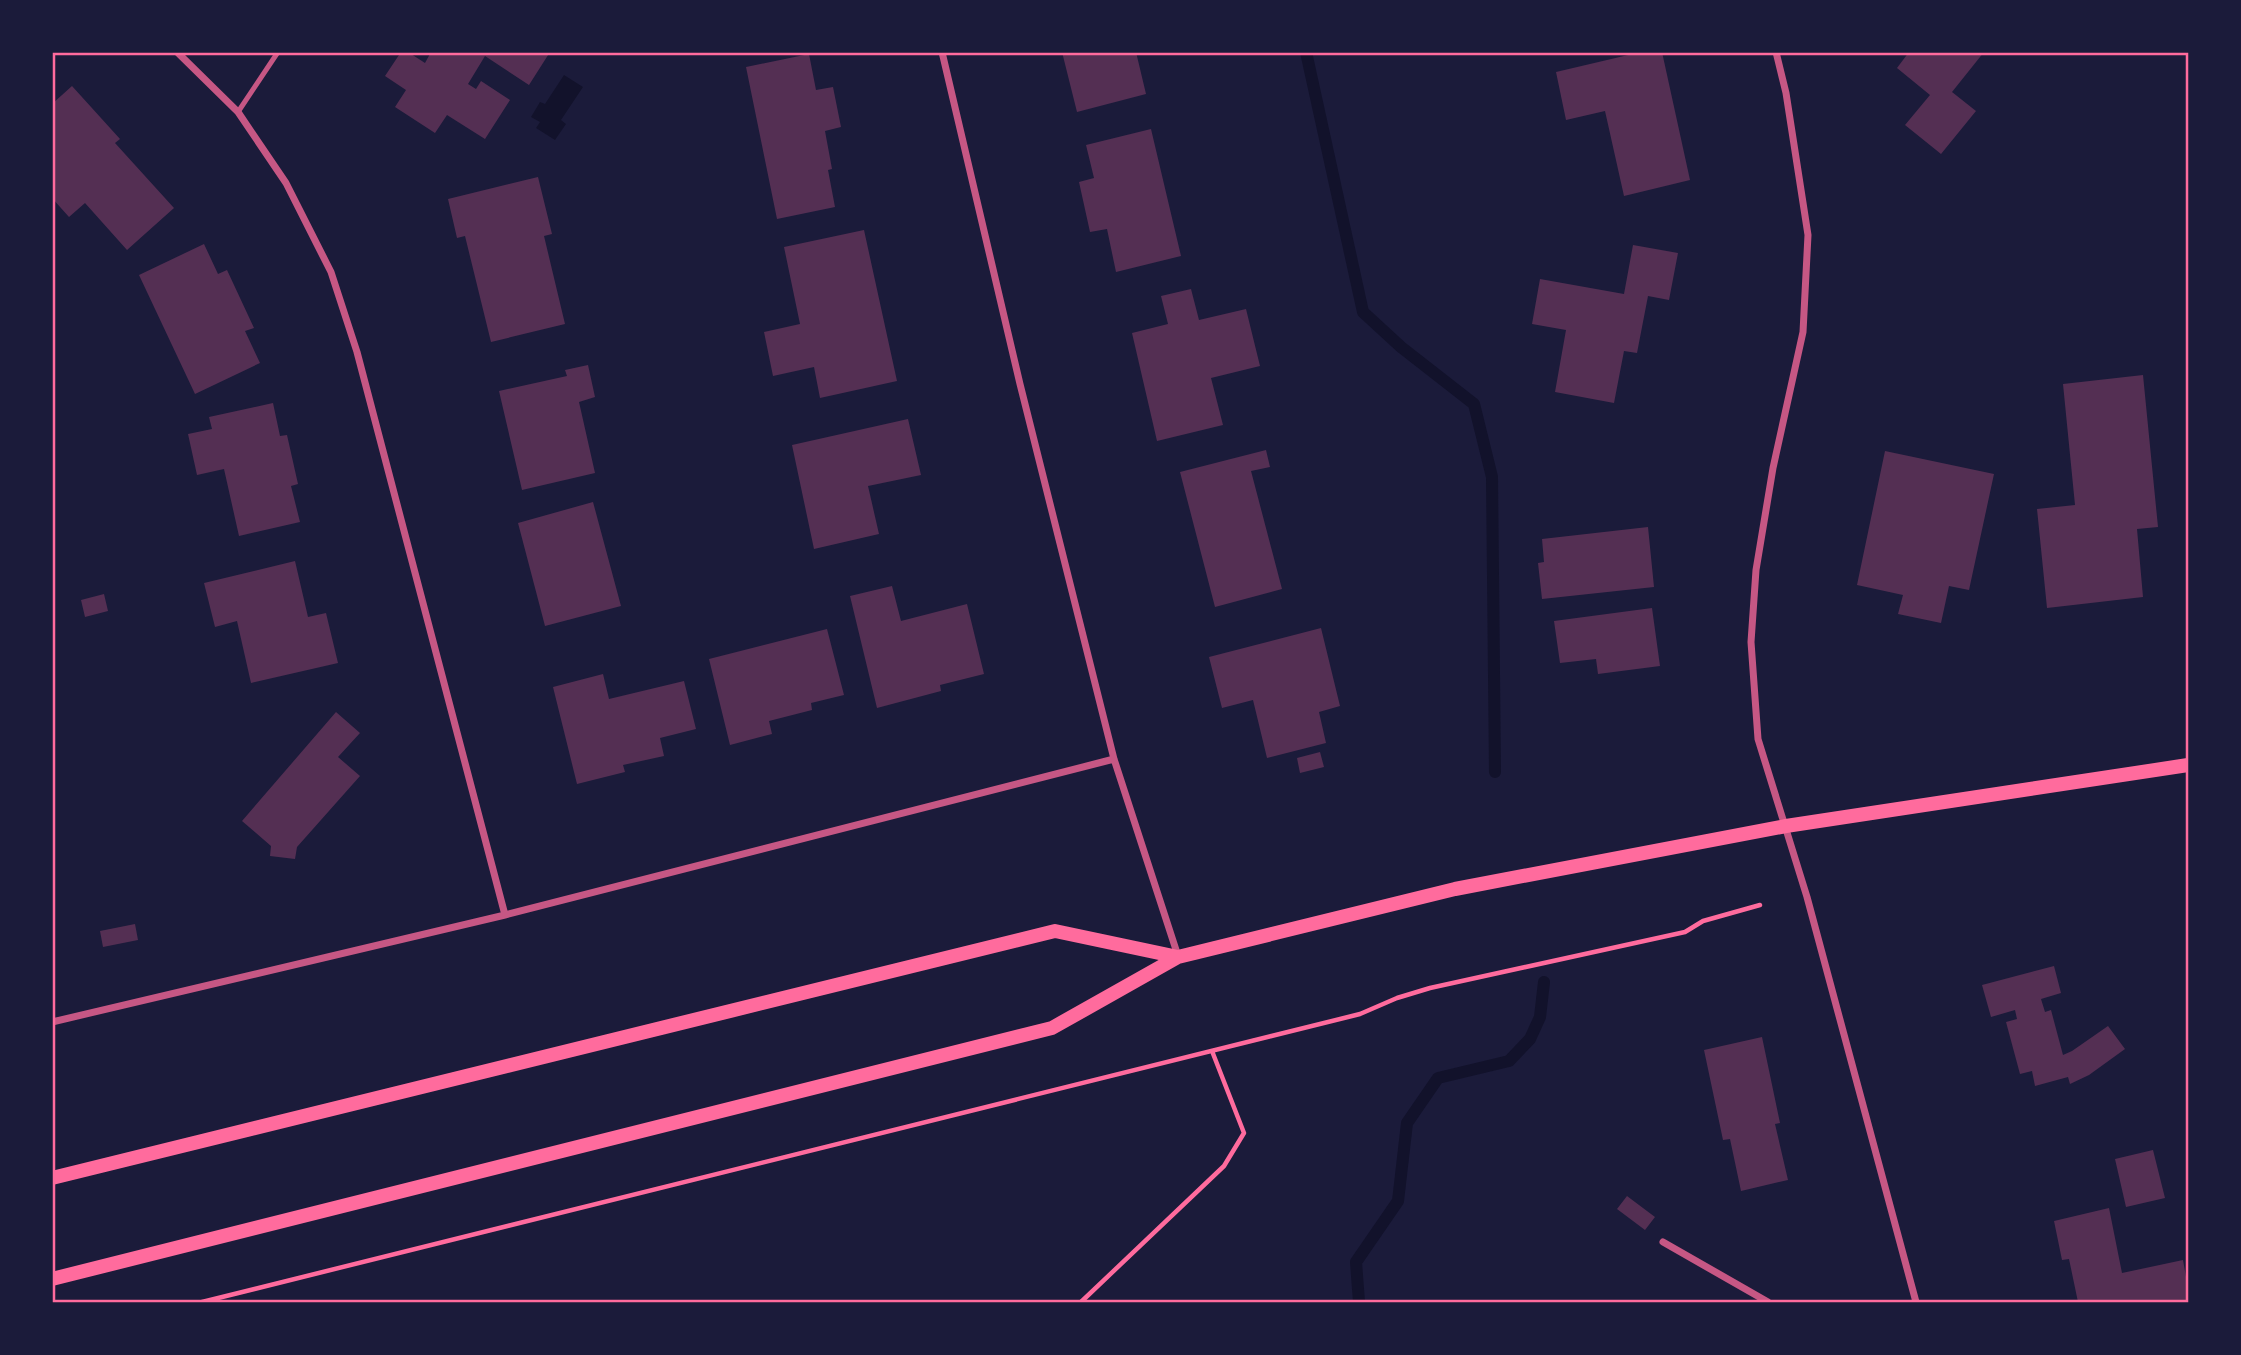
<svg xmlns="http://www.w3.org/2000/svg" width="2241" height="1355" font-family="Signika,sans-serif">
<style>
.water{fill:#12122b}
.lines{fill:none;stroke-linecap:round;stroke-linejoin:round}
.stream{stroke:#12122b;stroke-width:12}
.building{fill:#542f53}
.path{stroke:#ff6b9d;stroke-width:4.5}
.service{stroke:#c65784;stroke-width:5}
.minor{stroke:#c65784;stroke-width:7}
.secondary{stroke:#ff6b9d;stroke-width:14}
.neatline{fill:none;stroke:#ff6b9d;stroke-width:2.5}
</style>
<rect width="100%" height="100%" fill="#1b1b3a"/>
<path class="water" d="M 564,75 L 583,87 L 561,120 L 566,124 L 555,140 L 536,128 L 540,122 L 531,117 L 540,102 L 545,104 Z"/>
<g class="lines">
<path class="stream" d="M 1306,52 L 1363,312 L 1401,347 L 1474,404 L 1492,477 L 1495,772
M 1359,1302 L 1356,1262 L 1398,1201 L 1407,1123 L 1438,1078 L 1509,1061 L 1530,1039 L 1540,1017 L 1544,982"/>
</g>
<path class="building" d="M 401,52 L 408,52 L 425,63 L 431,52 L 550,52 L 529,85 L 485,56 L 468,84 L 476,89 L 481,81 L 510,100 L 485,139 L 447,115 L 435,133 L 395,107 L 406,90 L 385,76 Z
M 1062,52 L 1136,52 L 1146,94 L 1077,112 Z
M 1641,52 L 1662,52 L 1690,180 L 1624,196 L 1605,111 L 1566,120 L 1556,72 Z
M 1909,52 L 1984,52 L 1952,92 L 1976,111 L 1941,154 L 1905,125 L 1930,95 L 1897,68 Z
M 809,54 L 816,90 L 833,87 L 841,127 L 825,131 L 832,169 L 828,170 L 835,207 L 777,219 L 746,67 Z
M 72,86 L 120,139 L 115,143 L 174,208 L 127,250 L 85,203 L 69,217 L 52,198 L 52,170 L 55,168 L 52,165 L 52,104 Z
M 1151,129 L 1181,256 L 1116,272 L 1107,229 L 1090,232 L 1079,182 L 1094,178 L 1086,145 Z
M 538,177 L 552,234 L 544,236 L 565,324 L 491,342 L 465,236 L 457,238 L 448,199 Z
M 864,230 L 897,381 L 820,398 L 814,367 L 773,376 L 764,332 L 800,324 L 784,247 Z
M 204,244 L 218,274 L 227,270 L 254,328 L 245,331 L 260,363 L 195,394 L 139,275 Z
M 1633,245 L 1678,253 L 1669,300 L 1648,296 L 1637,353 L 1624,351 L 1614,403 L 1555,392 L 1566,330 L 1532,324 L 1540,279 L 1624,294 Z
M 1191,289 L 1199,320 L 1246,309 L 1260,366 L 1211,378 L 1223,425 L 1157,441 L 1132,333 L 1168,324 L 1161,296 Z
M 588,365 L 595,397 L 579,402 L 595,473 L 522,490 L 499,391 L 567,376 L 565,370 Z
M 2143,375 L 2158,527 L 2137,529 L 2143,597 L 2047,608 L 2037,509 L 2075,505 L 2063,384 Z
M 273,403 L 280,436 L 287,435 L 298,484 L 291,486 L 300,522 L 239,536 L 224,469 L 197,475 L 188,434 L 212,429 L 209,417 Z
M 908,419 L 921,475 L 868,486 L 879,534 L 814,549 L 792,445 Z
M 1266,450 L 1270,467 L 1251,471 L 1282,589 L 1215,607 L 1180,472 Z
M 1885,451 L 1994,474 L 1969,590 L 1949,586 L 1941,623 L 1898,614 L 1903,595 L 1857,585 Z
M 593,502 L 621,606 L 545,626 L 518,523 Z
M 1648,527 L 1654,587 L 1542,599 L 1538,563 L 1544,562 L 1542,539 Z
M 295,561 L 308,617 L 326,613 L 338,663 L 251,683 L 237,621 L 215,627 L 204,583 Z
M 892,586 L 901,621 L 967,604 L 984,674 L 940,685 L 941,691 L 877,708 L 850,596 Z
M 104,594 L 108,611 L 85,617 L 81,600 Z
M 1652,608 L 1660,666 L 1598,674 L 1596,659 L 1560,663 L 1554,621 Z
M 1321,628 L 1340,706 L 1319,712 L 1326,743 L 1267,758 L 1253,700 L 1222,708 L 1209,657 Z
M 827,629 L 844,695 L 811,703 L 812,710 L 769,721 L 772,734 L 730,745 L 709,659 Z
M 603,674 L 609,699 L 684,681 L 696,729 L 660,738 L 664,756 L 623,765 L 625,772 L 577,784 L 553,687 Z
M 336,712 L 360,733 L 338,757 L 360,776 L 297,847 L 295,859 L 270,856 L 271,846 L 242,821 Z
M 1320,752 L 1324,767 L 1300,773 L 1297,758 Z
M 135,924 L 138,940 L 103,947 L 100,931 Z
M 2054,966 L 2061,993 L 2041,999 L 2045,1012 L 2051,1010 L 2063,1055 L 2072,1051 L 2108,1026 L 2125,1049 L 2089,1075 L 2070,1084 L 2068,1077 L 2035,1086 L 2032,1071 L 2020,1074 L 2006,1022 L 2017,1019 L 2015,1010 L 1991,1017 L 1982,985 Z
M 1762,1037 L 1780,1123 L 1775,1124 L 1788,1180 L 1741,1191 L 1730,1139 L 1723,1140 L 1704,1050 Z
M 2153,1150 L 2165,1198 L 2126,1207 L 2115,1159 Z
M 1627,1196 L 1655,1217 L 1645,1230 L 1617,1209 Z
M 2109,1208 L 2122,1273 L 2183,1260 L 2188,1288 L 2188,1302 L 2078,1302 L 2069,1259 L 2062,1260 L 2054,1221 Z"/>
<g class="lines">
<path class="path" d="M 202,1302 L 1360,1014 L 1397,998 L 1430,988 L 1685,932 L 1703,921 L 1760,905
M 1081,1302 L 1224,1166 L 1244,1133 L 1212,1051"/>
<path class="service" d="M 238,112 L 278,52"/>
<path class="minor" d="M 177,52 L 238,112 L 286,183 L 331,272 L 357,352 L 505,915
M 942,52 L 1020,384 L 1114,759 L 1178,956
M 1776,52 L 1786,93 L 1808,235 L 1803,332 L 1773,468 L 1756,570 L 1751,642 L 1758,739 L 1807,897 L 1916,1302
M 52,1022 L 505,915 L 1114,759
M 1663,1242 L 1768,1302"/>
<path class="secondary" d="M 52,1178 L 1055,931 L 1178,957
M 52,1279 L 1052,1028 L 1178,957 L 1455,889 L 1786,826 L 2188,765"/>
</g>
<rect width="2241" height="1355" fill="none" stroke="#1b1b3a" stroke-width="108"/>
<rect x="54" y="54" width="2133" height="1247" class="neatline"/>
</svg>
